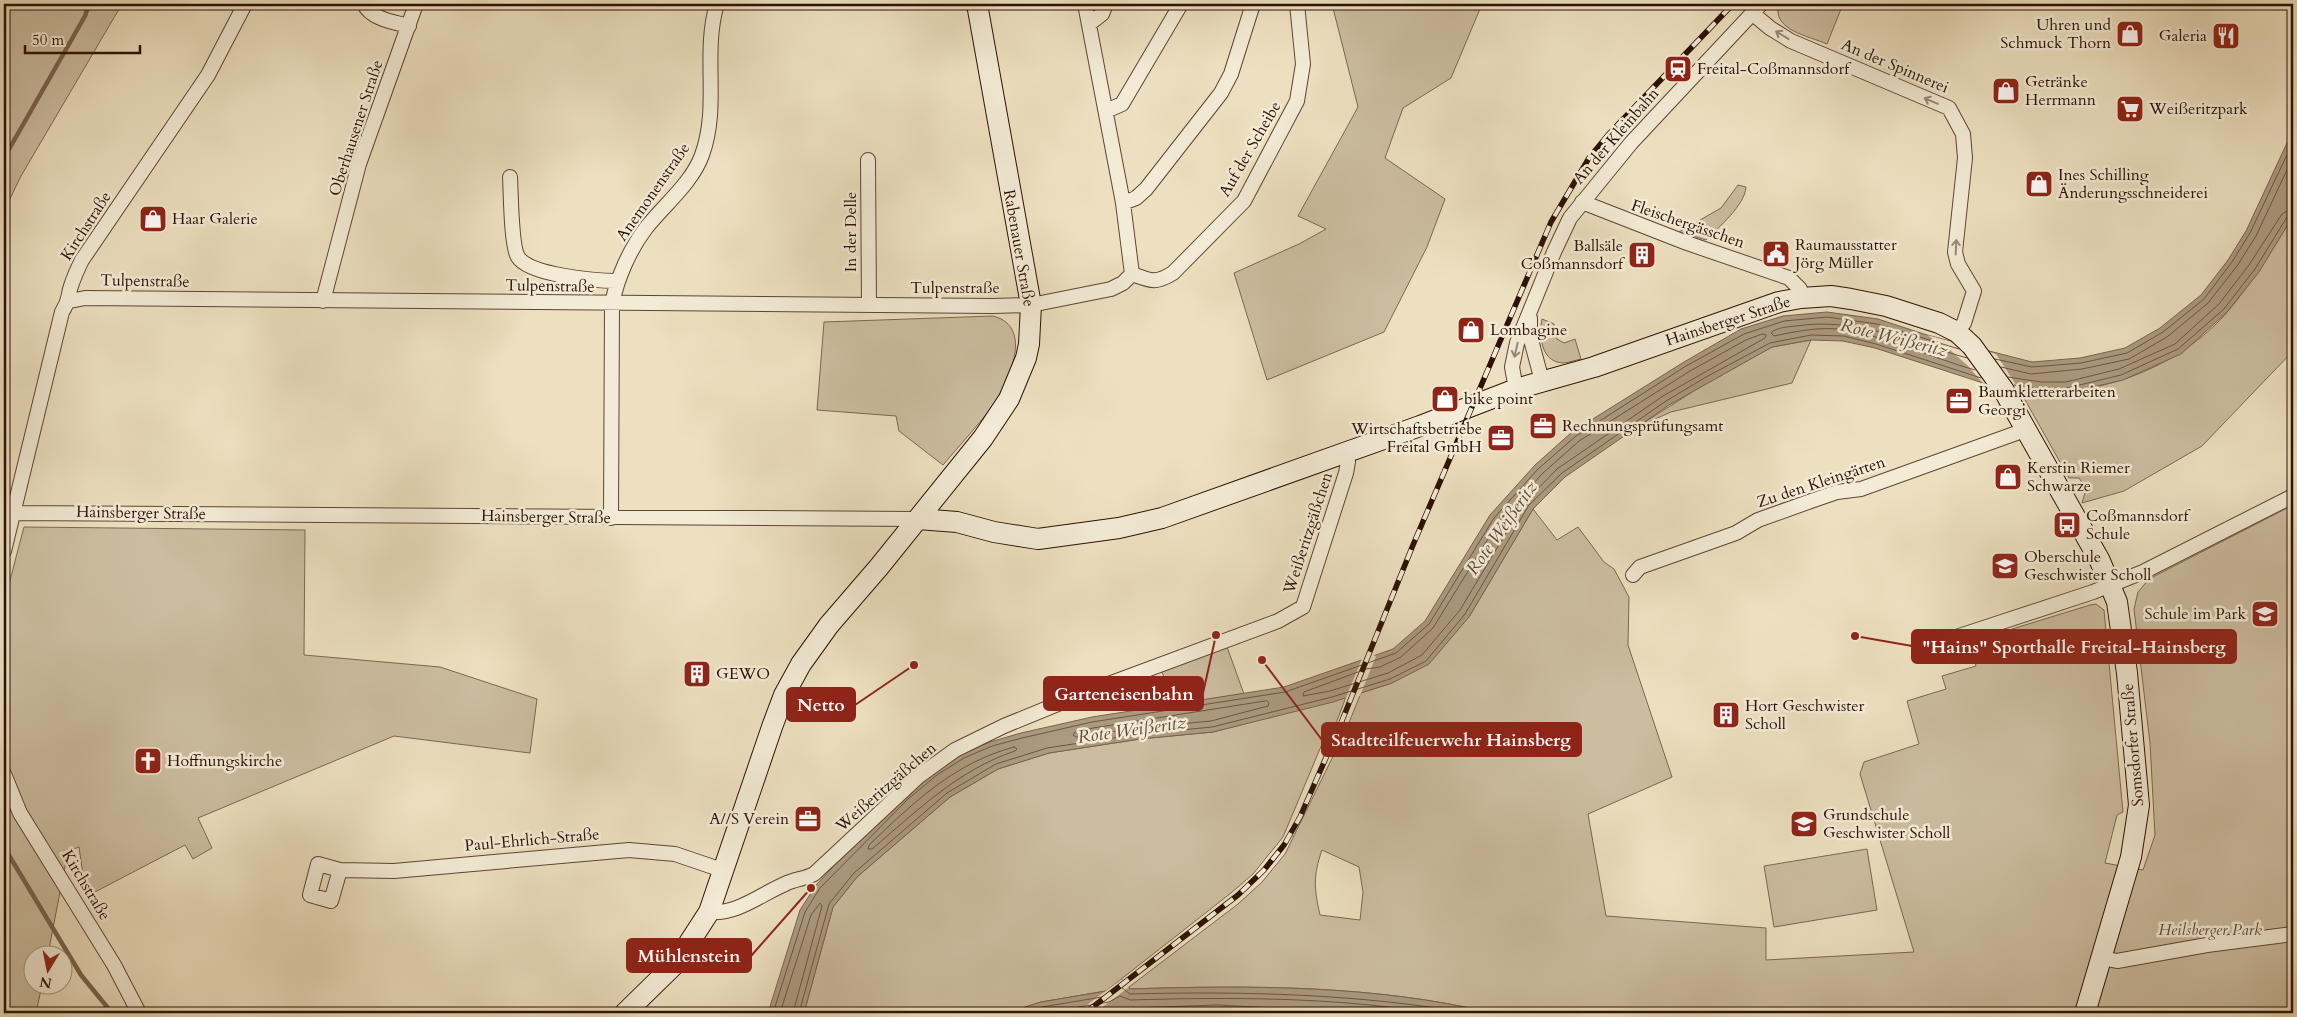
<svg xmlns="http://www.w3.org/2000/svg" width="2297" height="1017" font-family="Cardo,serif">
<style>
.green{fill:#ccbda0;stroke:#7c6752;fill-rule:evenodd}
.water{fill:#ac9a80;stroke:#79634e}
.pier{fill:#ede0c0}
.lines{fill:none;stroke-linecap:round;stroke-linejoin:round}
.shore{stroke:#6c5642;stroke-width:1}
.stream{stroke:#79634e;stroke-width:4.5}
.street-casing{stroke:#5d4533;stroke-width:16}
.secondary-casing{stroke:#2d1104;stroke-width:22}
.street{stroke:#f3ebd6;stroke-width:14}
.secondary{stroke:#f3ebd6;stroke-width:20}
.rail-casing{stroke:#2d1104;stroke-width:5.5}
.rail{stroke:#f3ebd6;stroke-width:4;stroke-dasharray:11;stroke-linecap:butt}
.oneway{stroke:#9a8978}
.labels{text-anchor:middle;dominant-baseline:central;stroke-width:5;stroke-linejoin:round;paint-order:stroke}
.poi-label{font-size:16px;fill:#2d1104;stroke:#f3ebd6;text-anchor:start}
.street-label{font-size:16px;fill:#2d1104;stroke:#f3ebd6}
.park-label{font-size:16px;font-style:italic;fill:#654d3b;stroke:#f3ebd6}
.water-label{font-size:18px;font-style:italic;fill:#604836;stroke:#f3ebd6}
.leader{fill:none;stroke:#8f2418;stroke-width:2}
.callout-dot{fill:#8f2418;stroke:#f3ebd6;stroke-width:2}
.callout{fill:#8f2418;stroke:#8f2418;stroke-width:2}
.callout-label{font-size:18px;text-anchor:middle;font-weight:bold;fill:#fff}
</style>
<rect width="100%" height="100%" fill="#ede0c0"/>
<filter id="stains"><feTurbulence type="fractalNoise" baseFrequency=".004" numOctaves="4"/><feColorMatrix values="0 0 0 0 .2 0 0 0 0 .09 0 0 0 0 .02 0 0 0 .5 -.17"/></filter>
<radialGradient id="worn" r=".72"><stop offset=".6" stop-color="#630" stop-opacity="0"/><stop offset="1" stop-color="#630" stop-opacity=".3"/></radialGradient>
<path class="green" d="M 4,4 L 122,4 L 21,176 L 4,211 Z
M 1332,4 L 1482,4 L 1451,78 L 1403,108 L 1385,158 L 1445,199 L 1427,247 L 1384,332 L 1267,380 L 1234,273 L 1299,244 L 1326,229 L 1298,216 L 1358,107 Z
M 1779,4 L 1843,4 L 1827,44 C 1809,36 1771,30 1779,4 Z
M 1738,185 L 1746,187 C 1745,205 1718,228 1706,240 L 1679,232 L 1721,208 Z
M 2293,216 L 2293,351 L 2202,446 L 2124,491 L 2082,503 L 2086,489 L 2079,478 L 2069,478 L 2020,391 C 2095,399 2179,369 2229,310 C 2253,281 2273,249 2293,216 Z
M 993,316 C 1036,327 1007,385 991,408 C 976,428 959,446 943,465 L 899,431 L 896,416 L 817,410 L 824,322 Z
M 1542,319 L 1554,324 L 1557,339 L 1564,343 L 1575,339 L 1581,359 C 1576,360 1568,363 1562,363 C 1540,361 1539,334 1542,319 Z
M 1811,340 L 1792,383 L 1671,412 L 1637,427 L 1708,382 L 1772,347 Z
M 2293,505 L 2293,1013 L 1492,1013 C 1376,985 1249,985 1130,989 L 1129,987 L 1238,904 L 1262,882 L 1285,854 L 1346,730 L 1361,693 L 1392,683 L 1469,617 L 1533,509 L 1557,540 L 1578,527 L 1604,562 L 1614,569 L 1629,597 L 1628,645 L 1672,777 L 1588,814 L 1606,916 L 1766,928 L 1766,960 L 1914,952 L 1860,774 L 1864,762 L 1919,744 L 1907,701 L 1946,689 L 1942,676 L 1976,666 L 1970,642 L 2090,605 L 2096,604 L 2104,610 L 2123,812 L 2117,815 L 2105,863 L 2143,870 L 2155,835 L 2150,743 L 2134,609 L 2138,592 L 2149,579 ZM 1322,850 L 1359,867 L 1363,892 L 1360,920 L 1320,915 C 1314,888 1313,876 1322,850 Z
M 24,527 L 305,530 L 304,655 L 440,667 L 537,699 L 530,753 L 394,736 L 198,818 L 212,848 L 193,859 L 185,845 L 93,893 L 84,882 L 79,847 L 68,851 L 48,954 L 32,954 L 32,984 L 42,985 L 36,1013 L 4,1013 L 4,603 Z
M 1227,647 L 1244,694 L 1174,704 L 1170,688 L 1161,671 Z
M 1346,697 L 1335,726 L 1330,725 L 1283,837 L 1253,874 L 1231,893 L 1106,991 L 1041,1002 L 1006,1013 L 804,1013 L 833,907 L 857,877 L 950,797 L 998,769 L 1049,753 L 1140,739 L 1213,732 Z
M 1867,849 L 1877,910 L 1774,927 L 1764,866 Z"/>
<path class="water" d="M 2293,130 L 2293,216 L 2259,272 L 2227,312 L 2181,354 L 2123,380 L 2067,393 L 2041,394 L 1983,383 L 1875,348 L 1843,341 L 1811,340 L 1772,347 L 1669,405 L 1565,477 L 1533,509 L 1469,617 L 1429,664 L 1392,683 L 1333,702 L 1213,732 L 1140,739 L 1049,753 L 998,769 L 950,797 L 857,877 L 833,907 L 804,1013 L 768,1013 L 800,910 L 816,885 L 861,837 L 934,771 L 962,754 L 990,742 L 1021,733 L 1092,717 L 1284,687 L 1393,649 L 1425,621 L 1490,515 L 1535,465 L 1572,432 L 1684,362 L 1741,329 L 1783,316 L 1827,312 L 1878,319 L 1927,335 L 2032,362 L 2080,358 L 2125,348 L 2160,328 L 2201,295 L 2228,260 L 2246,231 Z
M 1122,979 L 1130,989 C 1249,985 1376,985 1492,1013 L 1006,1013 L 1041,1002 L 1106,991 Z"/>
<path class="pier" d="M 1927,335 L 1996,354 L 2020,391 L 1983,383 L 1968,366 L 1948,348 Z
M 1371,654 L 1376,656 L 1360,696 L 1345,700 L 1363,656 Z
M 1122,979 L 1129,987 L 1096,1012 L 1076,1013 Z"/>
<g class="lines">
<path class="shore" d="M 1763,334 L 1766,335 L 1765,338 L 1663,396 L 1557,469 L 1524,503 L 1460,610 L 1422,655 L 1388,673 L 1330,691 L 1303,696 L 1304,692 L 1366,669 L 1380,667 L 1401,657 L 1433,628 L 1499,521 L 1543,473 L 1579,441 L 1690,371 L 1746,340 Z
M 1967,358 C 1910,342 1856,317 1796,326 C 1788,327 1777,327 1771,333 L 1774,336 C 1798,331 1822,326 1846,330 C 1891,338 1932,358 1975,370
M 1995,359 L 2032,367 L 2081,363 L 2127,353 L 2163,332 L 2204,299 L 2232,262 L 2250,233 L 2293,142
M 2001,367 L 2031,374 L 2082,369 L 2129,359 L 2167,337 L 2208,303 L 2237,266 L 2256,236 L 2293,157
M 2008,377 L 2041,382 L 2066,382 L 2119,369 L 2175,344 L 2219,304 L 2249,265 L 2282,214 L 2293,208
M 2014,385 L 2041,389 L 2067,388 L 2121,375 L 2178,349 L 2224,309 L 2255,269 L 2287,217 L 2293,215
M 1267,701 L 1269,703 L 1268,706 L 1211,721 L 1138,728 L 1076,737 L 1073,735 L 1075,732 L 1093,728 Z
M 1014,747 L 1017,749 L 1015,751 C 958,770 917,811 872,849 L 868,849 L 869,845 C 913,803 954,763 1014,747 Z
M 773,1013 L 805,912 L 820,888 L 908,799 L 937,775 L 964,758 L 992,746 L 1022,738 L 1092,722 L 1285,692 L 1396,653 L 1429,624 L 1494,518 L 1538,469 L 1576,436 L 1686,366 L 1744,334 L 1784,321 L 1827,317 L 1877,324 L 1959,349
M 780,1013 L 811,915 L 820,903 L 822,906 L 793,1013
M 799,1013 L 829,904 L 854,873 L 947,793 L 996,764 L 1047,748 L 1139,734 L 1212,727 L 1332,697 L 1390,679 L 1426,661 L 1465,614 L 1529,505 L 1562,473 L 1666,401 L 1706,377 L 1770,343 L 1811,335 L 1844,336 L 1876,344 L 1981,378
M 1023,1013 L 1042,1007 L 1108,996 L 1121,987 L 1130,994 C 1245,991 1357,994 1469,1013
M 1043,1013 L 1109,1002 L 1120,996 L 1130,1000 C 1230,997 1333,997 1432,1013
M 1082,1013 C 1098,1011 1115,1006 1130,1008 L 1217,1005 L 1367,1013"/>
<path class="stream" d="M 4,158 L 85,16 L 89,4
M 4,847 L 81,975 L 112,1013"/>
<defs>
<path id="street" d="M 364,4 C 371,19 394,22 409,26
M 1752,13 L 1770,28 L 1791,41 L 1949,108 L 1963,134 L 1965,158 L 1955,252 L 1958,264 L 1974,291 L 1964,323 L 1957,332
M 1089,24 L 1102,14 L 1106,4
M 1106,111 L 1122,104 L 1181,4
M 868,160 L 869,305
M 510,177 C 511,193 511,246 518,257 C 529,275 596,281 617,281
M 1582,202 L 1687,243 L 1789,278 L 1800,289 L 1801,298
M 1123,203 L 1136,198 L 1146,189 L 1221,93 L 1231,74 L 1253,4
M 1132,274 C 1151,281 1155,284 1173,273 L 1244,201 L 1297,101 L 1303,64 L 1297,4
M 70,301 L 85,298 L 993,306 L 1031,305 L 1111,289 L 1123,283 L 1132,274 L 1123,203 L 1085,4
M 323,301 L 359,164 L 416,4
M 1530,318 L 1530,336 L 1542,381
M 1516,389 L 1512,367 L 1517,343 L 1554,252 L 1570,218 L 1631,143 L 1761,4
M 13,513 L 918,519
M 611,518 L 612,304 C 617,278 630,249 646,228 C 664,205 692,183 702,155 C 720,106 702,53 717,4
M 4,551 L 62,312 C 70,300 67,298 71,286 C 74,277 78,268 82,260 L 208,75 L 245,4
M 1633,575 L 1640,567 L 1736,533 L 1758,520 L 1811,501 L 1837,492 L 1861,489 L 2025,430
M 1947,640 L 2093,592 L 2143,572 L 2293,496
M 4,774 L 20,813 L 114,965 L 139,1013
M 340,870 L 331,901 L 310,895 L 318,864 L 340,870 L 394,871 L 629,850 L 675,854 L 725,871
M 709,912 C 737,915 761,894 785,884 C 795,879 805,879 814,874 L 919,776 L 955,750 L 1004,726 L 1087,692 L 1278,621 L 1303,607 L 1346,473 L 1348,462 L 1346,452
M 2102,958 L 2117,961 L 2207,945 L 2293,934"/>
<path id="secondary" d="M 918,519 L 957,522 L 994,532 L 1038,539 L 1119,528 L 1162,518 L 1420,426 L 1516,389 L 1594,367 L 1779,302 L 1801,298 L 1831,296 L 1851,299 L 1886,306 L 1939,323 L 1957,332 L 1972,346 L 2003,389 L 2100,561 L 2117,602 L 2127,673 L 2139,805 L 2131,857 L 2085,1013
M 625,1013 L 676,963 L 709,912 L 772,727 L 784,695 L 801,664 L 829,625 L 879,567 L 983,438 L 1009,399 L 1026,358 L 1029,344 L 1031,305 L 977,4"/>
</defs>
<use href="#street" class="street-casing"/>
<use href="#secondary" class="secondary-casing"/>
<use href="#street" class="street"/>
<use href="#secondary" class="secondary"/>
<defs>
<path id="rail" d="M 1085,1013 L 1238,895 L 1264,870 L 1284,845 L 1300,817 L 1339,728 L 1413,545 L 1551,222 L 1589,158 L 1608,135 L 1733,4"/>
</defs>
<use href="#rail" class="rail-casing"/>
<use href="#rail" class="rail"/>
</g>
<defs><path id="oneway-shaft" d="M-6 0H5M1.5-3L5.5 0L1.5 3" fill="none" stroke-width="1.6" stroke-linecap="round" stroke-linejoin="round" transform="scale(1.25)"/></defs>
<g class="oneway">
<use href="#oneway-shaft" transform="translate(1782 35) rotate(-149)"/>
<use href="#oneway-shaft" transform="translate(1931 101) rotate(-157)"/>
<use href="#oneway-shaft" transform="translate(1956 247) rotate(-88)"/>
<use href="#oneway-shaft" transform="translate(1516 350) rotate(103)"/>
</g>
<defs>
<symbol id="shop-square" viewBox="-11 -11 22 22"><rect x="-9" y="-9" width="18" height="18" rx="4" fill="#8f2418" stroke="#f3ebd6"/><path d="M-5-2.5h2.3a2.7 3.5 0 0 1 5.4 0H5L5.5 6h-11ZM-1.5-2.5h3a1.5 2.3 0 0 0-3 0Z" fill="#fff"/></symbol>
<symbol id="restaurant-square" viewBox="-11 -11 22 22"><rect x="-9" y="-9" width="18" height="18" rx="4" fill="#8f2418" stroke="#f3ebd6"/><path d="M-5-6h1v4h1v-4h1v4h1v-4h1v5L-1.5 .5V6h-2V.5L-5-1ZM5-6V6H3V1.5H1.5Q1.5-4 5-6Z" fill="#fff"/></symbol>
<symbol id="station-square" viewBox="-11 -11 22 22"><rect x="-9" y="-9" width="18" height="18" rx="4" fill="#8f2418" stroke="#f3ebd6"/><path d="M-3-6H3Q5-6 5-4V2Q5 4 3 4L4.5 6H3L1.5 4h-3L-3 6H-4.5L-3 4Q-5 4-5 2V-4Q-5-6-3-6ZM-3.5-4v3h7v-3ZM-3.5 1v1.5H-2V1ZM2 1v1.5H3.5V1Z" fill="#fff"/></symbol>
<symbol id="supermarket-square" viewBox="-11 -11 22 22"><rect x="-9" y="-9" width="18" height="18" rx="4" fill="#8f2418" stroke="#f3ebd6"/><path d="M-6-5.5h2.5l.6 2H6L4.5 2H-2.5L-4.4-4H-6ZM-1.5 3.2a1.3 1.3 0 1 0 .1 0ZM3 3.2a1.3 1.3 0 1 0 .1 0Z" fill="#fff"/></symbol>
<symbol id="civic-square" viewBox="-11 -11 22 22"><rect x="-9" y="-9" width="18" height="18" rx="4" fill="#8f2418" stroke="#f3ebd6"/><path d="M-.6-6.5H3V-4.5H.6V-3L4-1V1h2V6H-6V1h2V-1L-.6-3ZM-1.2 2.5V6h2.4V2.5Z" fill="#fff"/></symbol>
<symbol id="building-square" viewBox="-11 -11 22 22"><rect x="-9" y="-9" width="18" height="18" rx="4" fill="#8f2418" stroke="#f3ebd6"/><path d="M-4-6H4V6H1V3H-1V6H-4ZM-2.5-4.3h1.7v1.8h-1.7ZM.8-4.3h1.7v1.8H.8ZM-2.5-1h1.7V.8h-1.7ZM.8-1h1.7V.8H.8Z" fill="#fff"/></symbol>
<symbol id="office-square" viewBox="-11 -11 22 22"><rect x="-9" y="-9" width="18" height="18" rx="4" fill="#8f2418" stroke="#f3ebd6"/><path d="M-6-3h4V-5.5h4V-3h4V5H-6ZM-1-4.5V-3h2v-1.5ZM-6 0V1H6V0Z" fill="#fff"/></symbol>
<symbol id="bus-square" viewBox="-11 -11 22 22"><rect x="-9" y="-9" width="18" height="18" rx="4" fill="#8f2418" stroke="#f3ebd6"/><path d="M-5-6H5V4H4V6H2V4H-2V6H-4V4H-5ZM-3.5-4V0h7V-4ZM-3.5 1.2v1.5H-2V1.2ZM2 1.2v1.5H3.5V1.2Z" fill="#fff"/></symbol>
<symbol id="school-square" viewBox="-11 -11 22 22"><rect x="-9" y="-9" width="18" height="18" rx="4" fill="#8f2418" stroke="#f3ebd6"/><path d="M0-5L7-2L0 1L-7-2ZM-4 1L0 2.5L4 1V4Q0 6-4 4Z" fill="#fff"/></symbol>
<symbol id="church-square" viewBox="-11 -11 22 22"><rect x="-9" y="-9" width="18" height="18" rx="4" fill="#8f2418" stroke="#f3ebd6"/><path d="M-1.2-6h2.4v3.5h3.3v2.4h-3.3V6h-2.4V-.1h-3.3v-2.4h3.3Z" fill="#fff"/></symbol>
</defs>
<g fill-rule="evenodd">
<use href="#shop-square" x="2114" y="18" width="32" height="32"/>
<use href="#restaurant-square" x="2210" y="20" width="32" height="32"/>
<use href="#station-square" x="1662" y="53" width="32" height="32"/>
<use href="#shop-square" x="1990" y="75" width="32" height="32"/>
<use href="#supermarket-square" x="2114" y="93" width="32" height="32"/>
<use href="#shop-square" x="2023" y="168" width="32" height="32"/>
<use href="#shop-square" x="137" y="203" width="32" height="32"/>
<use href="#civic-square" x="1760" y="238" width="32" height="32"/>
<use href="#building-square" x="1626" y="239" width="32" height="32"/>
<use href="#shop-square" x="1455" y="314" width="32" height="32"/>
<use href="#shop-square" x="1429" y="383" width="32" height="32"/>
<use href="#office-square" x="1943" y="385" width="32" height="32"/>
<use href="#office-square" x="1527" y="410" width="32" height="32"/>
<use href="#office-square" x="1485" y="422" width="32" height="32"/>
<use href="#shop-square" x="1992" y="461" width="32" height="32"/>
<use href="#bus-square" x="2051" y="509" width="32" height="32"/>
<use href="#school-square" x="1989" y="550" width="32" height="32"/>
<use href="#school-square" x="2249" y="598" width="32" height="32"/>
<use href="#building-square" x="681" y="658" width="32" height="32"/>
<use href="#building-square" x="1710" y="699" width="32" height="32"/>
<use href="#church-square" x="132" y="745" width="32" height="32"/>
<use href="#office-square" x="792" y="803" width="32" height="32"/>
<use href="#school-square" x="1788" y="808" width="32" height="32"/>
</g>
<g class="labels">
<g class="poi-label">
<text x="2111" y="25" text-anchor="end">Uhren und<tspan x="2111" dy="18">Schmuck Thorn</tspan></text>
<text x="2207" y="36" text-anchor="end">Galeria</text>
<text x="1697" y="69">Freital-Coßmannsdorf</text>
<text x="2025" y="82">Getränke<tspan x="2025" dy="18">Herrmann</tspan></text>
<text x="2149" y="109">Weißeritzpark</text>
<text x="2058" y="175">Ines Schilling<tspan x="2058" dy="18">Änderungsschneiderei</tspan></text>
<text x="172" y="219">Haar Galerie</text>
<text x="1795" y="245">Raumausstatter<tspan x="1795" dy="18">Jörg Müller</tspan></text>
<text x="1623" y="246" text-anchor="end">Ballsäle<tspan x="1623" dy="18">Coßmannsdorf</tspan></text>
<text x="1490" y="330">Lombagine</text>
<text x="1978" y="392">Baumkletterarbeiten<tspan x="1978" dy="18">Georgi</tspan></text>
<text x="1464" y="399">bike point</text>
<text x="1562" y="426">Rechnungsprüfungsamt</text>
<text x="1482" y="429" text-anchor="end">Wirtschaftsbetriebe<tspan x="1482" dy="18">Freital GmbH</tspan></text>
<text x="2027" y="468">Kerstin Riemer<tspan x="2027" dy="18">Schwarze</tspan></text>
<text x="2086" y="516">Coßmannsdorf<tspan x="2086" dy="18">Schule</tspan></text>
<text x="2024" y="557">Oberschule<tspan x="2024" dy="18">Geschwister Scholl</tspan></text>
<text x="2246" y="614" text-anchor="end">Schule im Park</text>
<text x="716" y="674">GEWO</text>
<text x="1745" y="706">Hort Geschwister<tspan x="1745" dy="18">Scholl</tspan></text>
<text x="167" y="761">Hoffnungskirche</text>
<text x="1823" y="815">Grundschule<tspan x="1823" dy="18">Geschwister Scholl</tspan></text>
<text x="789" y="819" text-anchor="end">A//S Verein</text>
</g>
<g class="street-label">
<text transform="translate(1895 66) rotate(23)">An der Spinnerei</text>
<text transform="translate(356 128) rotate(-72)">Oberhausener Straße</text>
<text transform="translate(1616 136) rotate(-49)">An der Kleinbahn</text>
<text transform="translate(1250 149) rotate(-60)">Auf der Scheibe</text>
<text transform="translate(653 192) rotate(-55)">Anemonenstraße</text>
<text transform="translate(1688 224) rotate(19)">Fleischergässchen</text>
<text transform="translate(86 226) rotate(-57)">Kirchstraße</text>
<text transform="translate(851 232) rotate(-90)">In der Delle</text>
<text transform="translate(1019 248) rotate(80)">Rabenauer Straße</text>
<text transform="translate(145 281) rotate(1)">Tulpenstraße</text>
<text transform="translate(550 286) rotate(1)">Tulpenstraße</text>
<text x="955" y="288">Tulpenstraße</text>
<text transform="translate(1728 321) rotate(-18)">Hainsberger Straße</text>
<text transform="translate(1821 482) rotate(-18)">Zu den Kleingärten</text>
<text transform="translate(141 513) rotate(1)">Hainsberger Straße</text>
<text transform="translate(546 517) rotate(1)">Hainsberger Straße</text>
<text transform="translate(1308 533) rotate(-72)">Weißeritzgäßchen</text>
<text transform="translate(2133 745) rotate(-95)">Somsdorfer Straße</text>
<text transform="translate(886 787) rotate(-41)">Weißeritzgäßchen</text>
<text transform="translate(532 840) rotate(-5)">Paul-Ehrlich-Straße</text>
<text transform="translate(86 885) rotate(59)">Kirchstraße</text>
</g>
<g class="park-label">
<text x="2210" y="930">Heilsberger Park</text>
</g>
<g class="water-label">
<text transform="translate(1894 338) rotate(14)">Rote Weißeritz</text>
<text transform="translate(1502 528) rotate(-55)">Rote Weißeritz</text>
<text transform="translate(1132 730) rotate(-8)">Rote Weißeritz</text>
</g>
</g>
<path class="leader" d="M1855 636L1912 646M1216 635L1203 693M914 665L855 705M1262 660L1322 740M811 888L751 956"/>
<g class="callout-dot">
<circle cx="1855" cy="636" r="5"/>
<circle cx="1216" cy="635" r="5"/>
<circle cx="914" cy="665" r="5"/>
<circle cx="1262" cy="660" r="5"/>
<circle cx="811" cy="888" r="5"/>
</g>
<g class="callout">
<rect x="1912" y="630" width="324" height="33" rx="5"/>
<rect x="1044" y="677" width="159" height="33" rx="5"/>
<rect x="787" y="688" width="68" height="33" rx="5"/>
<rect x="1322" y="723" width="259" height="33" rx="5"/>
<rect x="627" y="939" width="124" height="33" rx="5"/>
</g>
<g class="callout-label">
<text x="2074" y="653">"Hains" Sporthalle Freital-Hainsberg</text>
<text x="1124" y="700">Garteneisenbahn</text>
<text x="821" y="711">Netto</text>
<text x="1451" y="746">Stadtteilfeuerwehr Hainsberg</text>
<text x="689" y="962">Mühlenstein</text>
</g>
<rect width="2297" height="1017" fill="none" stroke="#ede0c0" stroke-width="20"/>
<rect x="5" y="5" width="2287" height="1007" fill="none" stroke="#2d1104" stroke-width="2.5"/>
<rect x="10" y="10" width="2277" height="997" fill="none" stroke="#2d1104"/>
<g transform="translate(48 970) rotate(190)"><circle r="24" fill="#f3ebd6" stroke="#a49482"/>
<path d="M0-4L9 19L0 12L-9 19Z" fill="#8f2418"/>
<text y="-8" font-size="14" font-weight="bold" text-anchor="middle" fill="#2d1104">N</text>
</g>
<path d="M25 45v8h115v-8" fill="none" stroke="#2d1104" stroke-width="2.5"/>
<text x="32" y="45" font-size="15" fill="#2d1104" stroke="#f3ebd6" stroke-width="4" paint-order="stroke">50 m</text>
<rect width="100%" height="100%" filter="url(#stains)"/>
<rect width="100%" height="100%" fill="url(#worn)"/>
</svg>
